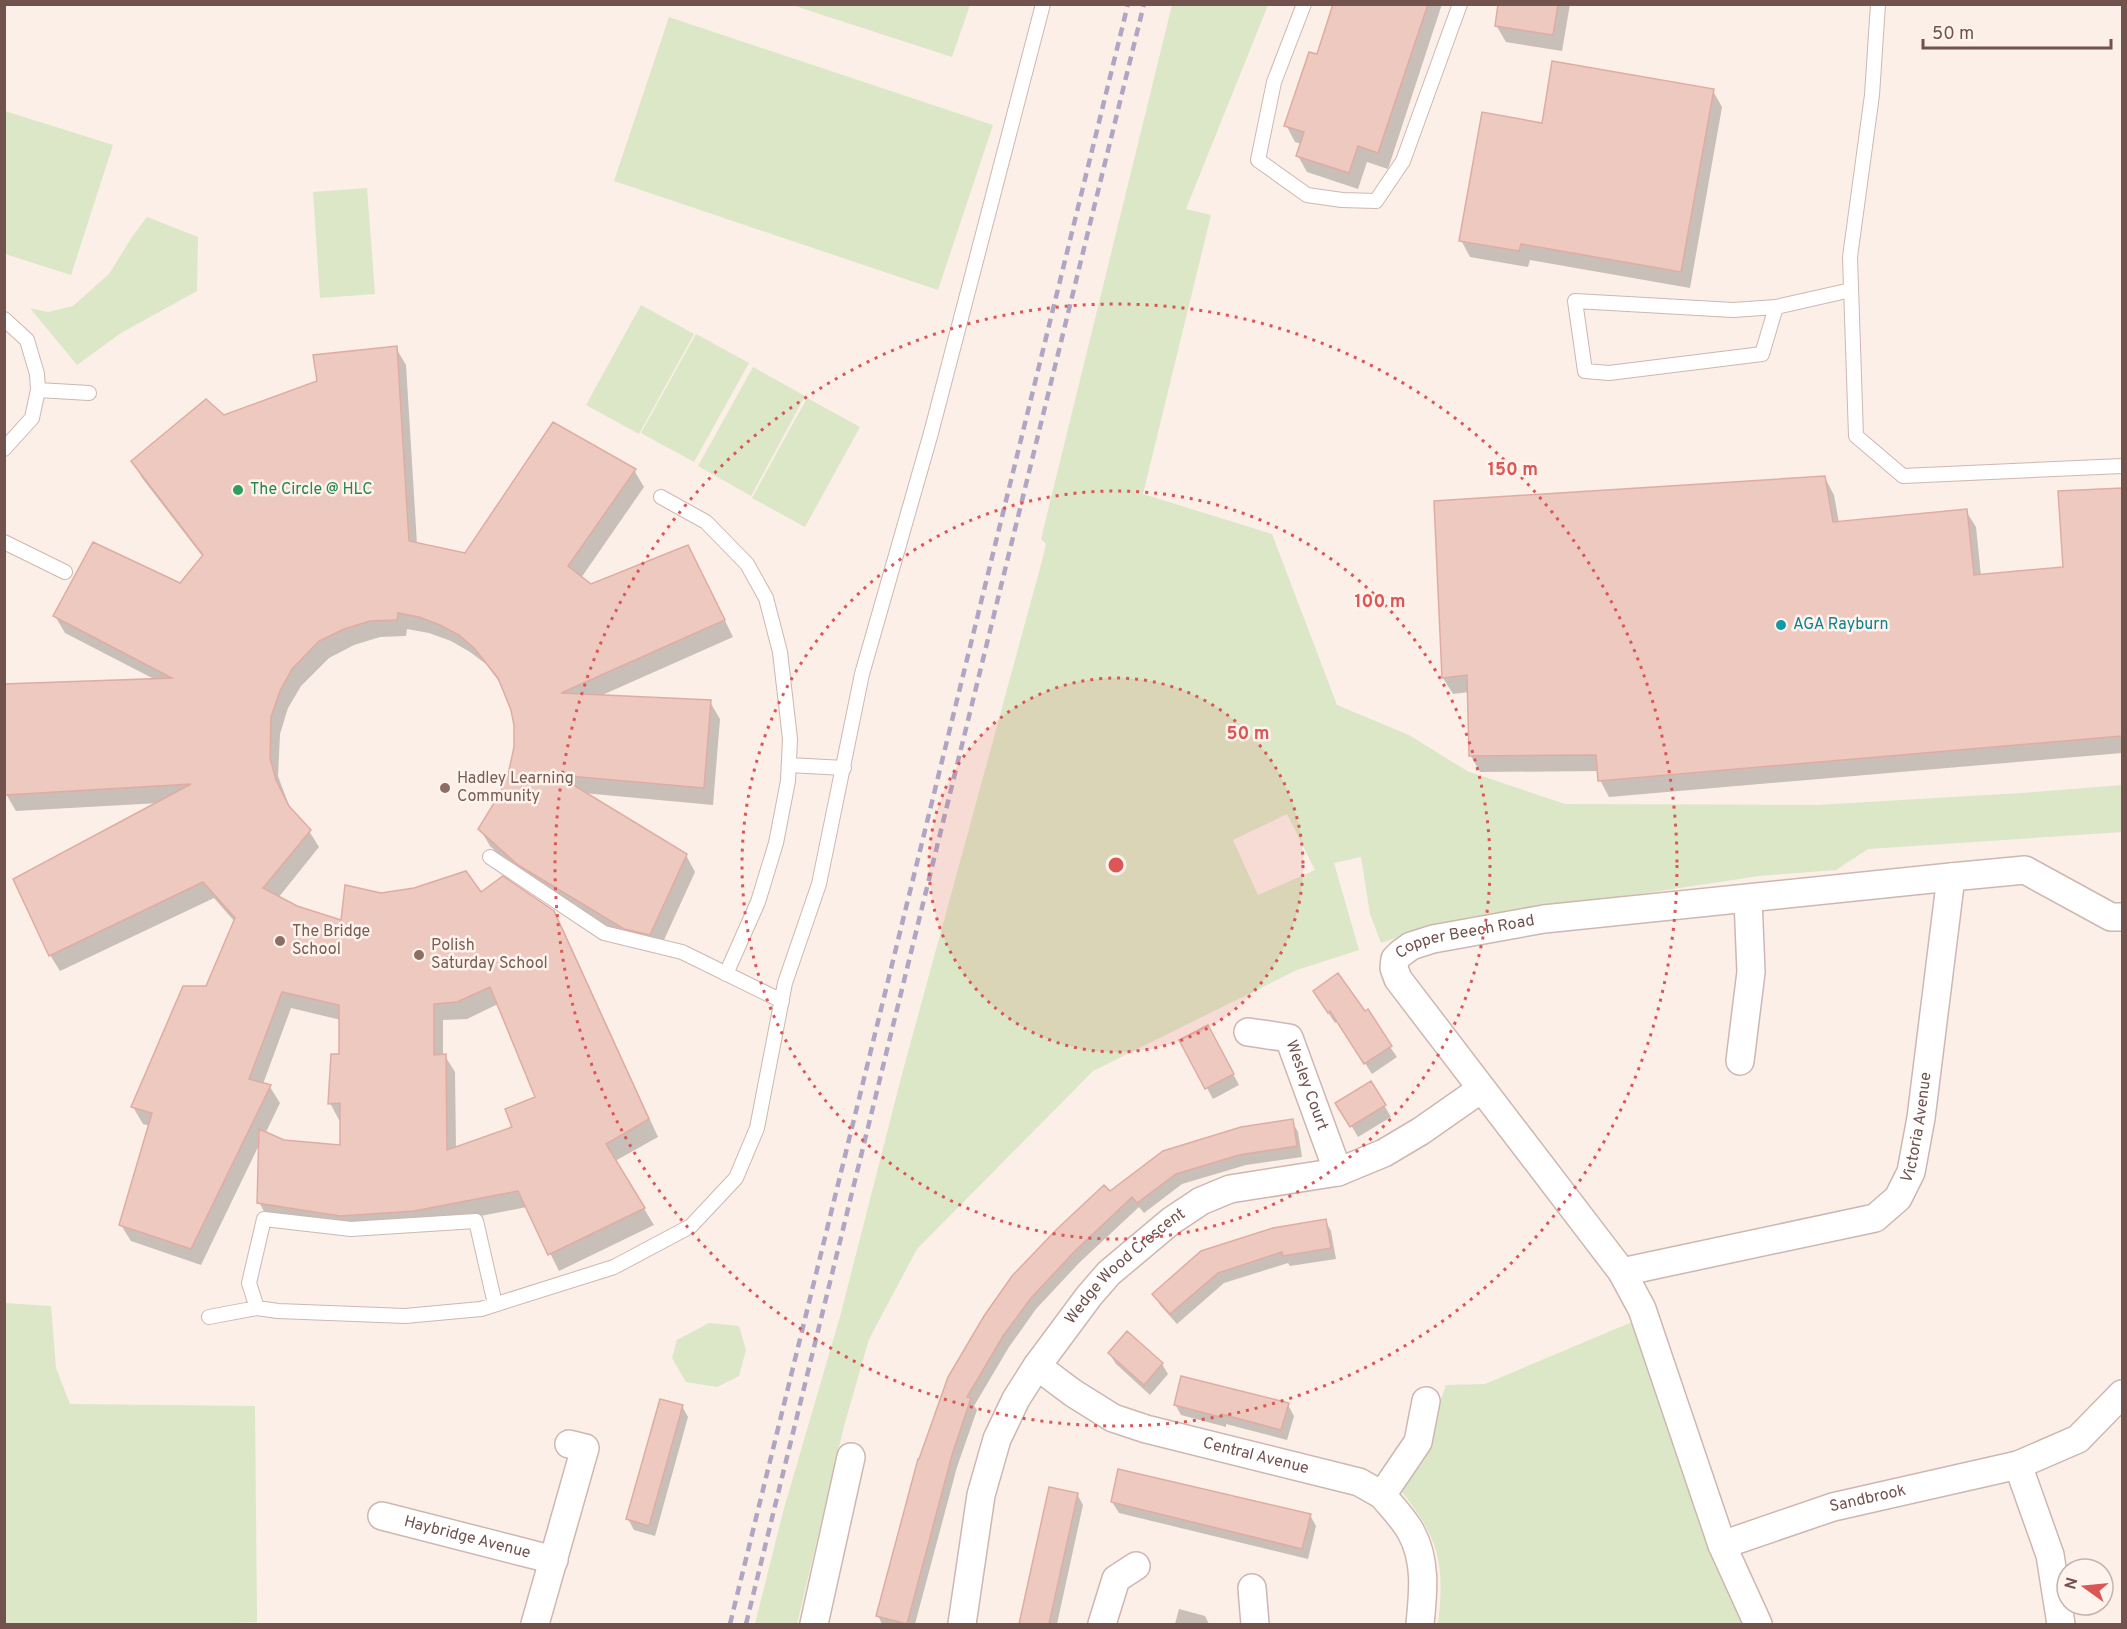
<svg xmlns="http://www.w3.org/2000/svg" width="2127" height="1629" font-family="Overpass,sans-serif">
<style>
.green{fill:#dbe7c6;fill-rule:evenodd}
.shadow{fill:#0003;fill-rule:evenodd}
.building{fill:#eec9c0;stroke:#e0aca2;stroke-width:1.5;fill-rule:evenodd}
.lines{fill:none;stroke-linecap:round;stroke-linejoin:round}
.service-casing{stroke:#ceb7b1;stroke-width:16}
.minor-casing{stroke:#ceb7b1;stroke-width:30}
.service{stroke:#fff;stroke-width:14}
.minor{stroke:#fff;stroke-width:27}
.rail{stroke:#b0a6c4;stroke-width:4.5;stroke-dasharray:9 6;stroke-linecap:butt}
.ring{fill:none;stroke:#dc5655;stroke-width:3;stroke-dasharray:3 6}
.leisure-dot{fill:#2e9e5b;stroke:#fef3ed;stroke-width:2}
.culture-dot{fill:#0f9aa8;stroke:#fef3ed;stroke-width:2}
.education-dot{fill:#8d6e63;stroke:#fef3ed;stroke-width:2}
.labels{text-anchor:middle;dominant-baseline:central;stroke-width:5;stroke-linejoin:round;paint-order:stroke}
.leisure-label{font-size:16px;fill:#27864d;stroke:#fef3ed;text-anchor:start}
.culture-label{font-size:16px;fill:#0d838f;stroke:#fef3ed;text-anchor:start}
.education-label{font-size:16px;fill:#785e54;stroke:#fef3ed;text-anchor:start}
.street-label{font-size:16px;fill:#72524d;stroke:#fef3ed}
.centre{fill:#dc5655;stroke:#fef3ed;stroke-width:3}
.ring-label{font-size:18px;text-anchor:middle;font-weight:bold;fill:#dc5655;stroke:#fef3ed;stroke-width:5;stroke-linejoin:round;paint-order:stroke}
</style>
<rect width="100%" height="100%" fill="#fbefe7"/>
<path class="green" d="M 792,5 L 970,5 L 952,57 Z
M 1172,5 L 1268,5 L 1186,209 L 1211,215 L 1143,494 L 1272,534 L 1337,705 L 1409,735 L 1467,771 L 1565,804 L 1817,805 L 2021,793 L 2122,785 L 2122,832 L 1868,849 L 1836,870 L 1759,876 L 1434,925 L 1381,943 L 1370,914 L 1361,857 L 1334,863 L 1359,950 L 1297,970 L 1093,1071 L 917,1249 L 869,1339 L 844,1426 L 797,1624 L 755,1624 L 783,1512 L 841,1313 L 901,1078 L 1042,561 L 1046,544 L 1041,539 ZM 1287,814 L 1315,870 L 1258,895 L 1233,840 Z
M 669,17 L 993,125 L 938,290 L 614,181 Z
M 5,111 L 113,145 L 71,275 L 5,254 Z
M 367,188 L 375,294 L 320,298 L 313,192 Z
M 147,217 L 198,237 L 197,291 L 121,333 L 77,365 L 30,308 L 48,312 L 73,306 L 109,274 L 132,237 Z
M 641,305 L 694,334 L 639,434 L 586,405 Z
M 696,334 L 749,363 L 694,462 L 641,433 Z
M 753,367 L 805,396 L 751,496 L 698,466 Z
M 807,398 L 860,427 L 805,527 L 752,498 Z
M 4,1303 L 51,1306 L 56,1368 L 70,1404 L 255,1406 L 257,1622 L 216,1624 L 5,1624 Z
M 1632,1322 L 1747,1624 L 1438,1624 C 1445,1566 1440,1539 1402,1492 L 1434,1419 L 1446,1385 L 1485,1384 Z
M 709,1323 L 739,1326 L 746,1350 L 739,1376 L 717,1387 L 686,1382 L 672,1358 L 677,1340 Z"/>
<path class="shadow" d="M 1335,4 L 1442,4 L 1388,169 L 1367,162 L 1358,189 L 1307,172 L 1298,156 L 1302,144 L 1295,142 L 1286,125 L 1318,56 Z
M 1500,4 L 1570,4 L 1562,51 L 1506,42 L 1496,25 Z
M 1713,91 L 1722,107 L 1690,288 L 1530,260 L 1528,267 L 1470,257 L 1461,240 L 1543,125 Z
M 396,348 L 406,365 L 417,544 L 466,555 L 634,470 L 644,487 L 581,578 L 591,586 L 697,564 L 733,637 L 600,696 L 710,702 L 720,719 L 713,805 L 583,793 L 686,855 L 695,872 L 659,951 L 635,945 L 529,882 L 490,846 L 480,829 L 500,796 L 509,775 L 515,747 L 515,725 L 512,709 L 503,687 L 486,664 L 470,652 L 451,641 L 429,633 L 407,629 L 406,636 L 380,637 L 354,645 L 329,658 L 301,686 L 288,708 L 280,734 L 278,776 L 291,811 L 309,831 L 319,847 L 278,898 L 297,907 L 342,922 L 380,895 L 481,894 L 553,912 L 563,929 L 658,1137 L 615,1161 L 654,1225 L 559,1271 L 527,1207 L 424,1227 L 268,1219 L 259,1202 L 260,1143 L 201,1265 L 131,1241 L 121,1225 L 150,1126 L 143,1124 L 133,1107 L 207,988 L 235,922 L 214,898 L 60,971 L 50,955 L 159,803 L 16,811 L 6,794 L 156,680 L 65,633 L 55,616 L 180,585 L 203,557 L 142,478 L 133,461 L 224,417 L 319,382 ZM 498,1004 L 537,1098 L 514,1128 L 456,1148 L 455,1072 L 445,1056 L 443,1056 L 443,1020 L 467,1019 ZM 291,1008 L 341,1020 L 340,1055 L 330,1103 L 339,1120 L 341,1120 L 341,1146 L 283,1142 L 265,1134 L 280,1103 L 270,1087 L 263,1084 Z
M 1825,478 L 1834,495 L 1839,523 L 1966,511 L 1976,527 L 1981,576 L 2064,569 L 2059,493 L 2122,490 L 2122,753 L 1609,797 L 1600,780 L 1599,771 L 1480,772 L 1471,756 L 1469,692 L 1453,694 L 1443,678 Z
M 1321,1002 L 1390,1047 L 1397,1057 L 1372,1074 L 1338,1021 L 1335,1023 Z
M 1214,1038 L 1239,1085 L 1213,1099 L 1181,1041 Z
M 1371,1083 L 1391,1117 L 1358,1137 L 1338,1103 Z
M 1292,1121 L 1298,1132 L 1302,1157 L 1246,1165 L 1182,1184 L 1144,1213 L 1139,1207 L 1079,1263 L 1036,1309 L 1009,1347 L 974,1406 L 977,1410 L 957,1467 L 915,1624 L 882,1624 L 878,1616 L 950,1378 L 1110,1193 Z
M 1325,1220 L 1331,1231 L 1336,1259 L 1290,1266 L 1288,1263 L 1224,1283 L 1177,1324 L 1160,1305 L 1154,1294 Z
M 1109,1353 L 1162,1364 L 1168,1374 L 1150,1395 L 1116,1364 Z
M 1175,1404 L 1288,1405 L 1294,1416 L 1287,1440 L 1226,1424 L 1226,1427 L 1181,1415 Z
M 682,1406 L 688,1417 L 655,1536 L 634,1530 L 628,1519 Z
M 1051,1489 L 1077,1494 L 1083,1505 L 1057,1624 L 1021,1624 Z
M 1112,1502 L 1310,1515 L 1316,1526 L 1308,1559 L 1119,1513 Z
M 1179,1609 L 1205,1616 L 1209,1624 L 1175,1624 Z"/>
<path class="building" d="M 1333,4 L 1428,4 L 1378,153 L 1358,146 L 1349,173 L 1296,156 L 1304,132 L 1284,126 L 1309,52 L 1317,54 Z
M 1498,4 L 1558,4 L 1553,35 L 1495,26 Z
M 1552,61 L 1714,89 L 1681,272 L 1521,244 L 1519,251 L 1459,241 L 1482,112 L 1542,123 Z
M 397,346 L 409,541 L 465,553 L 553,422 L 636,469 L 568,566 L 591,584 L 688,545 L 725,620 L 561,693 L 711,700 L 704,788 L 557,775 L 687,854 L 650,935 L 624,929 L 518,865 L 478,829 L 499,795 L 508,775 L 514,747 L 514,725 L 511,710 L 498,678 L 474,648 L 459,635 L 440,625 L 419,617 L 398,613 L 397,620 L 370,621 L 344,629 L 319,641 L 292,669 L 280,691 L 271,717 L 270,758 L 276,780 L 289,806 L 311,830 L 263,888 L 297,906 L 341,920 L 345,885 L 381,893 L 414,888 L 466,871 L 481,892 L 503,876 L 554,911 L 649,1119 L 606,1144 L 645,1208 L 548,1255 L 518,1191 L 414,1211 L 340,1216 L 257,1203 L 259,1129 L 284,1140 L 340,1145 L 340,1103 L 328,1104 L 331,1054 L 339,1054 L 339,1005 L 282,992 L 249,1079 L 271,1085 L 191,1249 L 119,1225 L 152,1113 L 131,1107 L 183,986 L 206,986 L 235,918 L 203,882 L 49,956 L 13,879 L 191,784 L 5,795 L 4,684 L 172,678 L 53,616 L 93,542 L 180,583 L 203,555 L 131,461 L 206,399 L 224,415 L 317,381 L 313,355 ZM 490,987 L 535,1097 L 505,1109 L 512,1127 L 447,1150 L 446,1054 L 434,1055 L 434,1004 L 457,1002 Z
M 1825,476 L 1833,522 L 1967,509 L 1974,575 L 2063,567 L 2058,491 L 2122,488 L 2122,736 L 1598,781 L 1596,755 L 1469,756 L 1467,675 L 1442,678 L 1434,501 Z
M 1338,973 L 1365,1011 L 1368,1009 L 1392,1046 L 1364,1064 L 1330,1011 L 1328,1013 L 1313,991 Z
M 1208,1025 L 1234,1074 L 1205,1089 L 1179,1040 Z
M 1371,1081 L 1386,1105 L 1350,1127 L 1335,1103 Z
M 1293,1119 L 1297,1146 L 1239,1155 L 1176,1174 L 1137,1203 L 1132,1197 L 1074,1252 L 1031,1298 L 1003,1336 L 967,1397 L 971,1398 L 952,1455 L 907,1624 L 876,1616 L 918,1459 L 919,1459 L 948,1377 L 984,1316 L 1012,1276 L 1057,1229 L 1104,1185 L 1110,1191 L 1163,1151 L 1241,1127 Z
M 1326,1219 L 1331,1248 L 1283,1256 L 1282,1252 L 1218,1273 L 1170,1314 L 1152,1294 L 1201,1251 L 1273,1228 Z
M 1127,1331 L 1163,1363 L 1144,1385 L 1108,1353 Z
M 1181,1376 L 1289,1403 L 1281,1430 L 1221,1414 L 1220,1417 L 1174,1405 Z
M 660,1399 L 683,1405 L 649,1526 L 626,1519 Z
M 1118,1469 L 1311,1514 L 1302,1549 L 1111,1502 Z
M 1049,1487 L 1078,1493 L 1049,1624 L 1019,1624 Z"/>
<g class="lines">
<defs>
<path id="service" d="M 1304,4 L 1274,82 L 1258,160 L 1307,195 L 1342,200 L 1376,201 L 1403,161 L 1460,4
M 1878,4 L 1872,95 L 1850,257 L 1856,436 L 1903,476 L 2122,466
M 1776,307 L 1762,354 L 1609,373 L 1585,371 L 1575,301 L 1733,310 L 1776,307 L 1851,290
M 4,319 L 27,340 L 37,374 L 38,390 L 32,418 L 4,449
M 38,390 L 89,393
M 661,497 L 706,522 L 747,564 L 766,598 L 780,652 L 790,739 L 788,781 L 776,843 L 758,902 L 726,974
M 4,542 L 65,572
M 789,765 L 844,768
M 490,857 L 604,933 L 682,952 L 782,1001
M 257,1308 L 249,1283 L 264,1219 L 351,1229 L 476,1221 L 495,1304
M 209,1317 L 257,1308 L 278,1311 L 405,1316 L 481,1309 L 614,1267 L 691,1226 L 736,1178 L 757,1128 L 785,983 L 819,884 L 862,674 L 931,433 L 1043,4"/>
<g id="minor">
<path id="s1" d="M 1248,1032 L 1289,1038 L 1338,1172"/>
<path d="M 1740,1061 L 1751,972 L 1748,899"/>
<path id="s2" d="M 1622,1272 L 1875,1218 L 1898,1198 L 1911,1172 L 1921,1118 L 1951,877"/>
<path id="s3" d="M 1037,1366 L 1073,1393 L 1113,1418 L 1146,1429 L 1359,1482 L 1382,1495 L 1418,1442 L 1426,1401"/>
<path d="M 2018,1465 L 2050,1555 L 2061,1624"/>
<path d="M 1382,1495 C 1392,1507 1404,1519 1411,1532 C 1427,1561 1423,1594 1420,1624"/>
<path id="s4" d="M 382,1516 L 554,1560"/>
<path id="s5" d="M 1722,1545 L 1833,1507 L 2018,1465 L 2078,1439 L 2122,1394"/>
<path d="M 1252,1588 L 1255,1624"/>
<path d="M 535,1624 L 585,1448 L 569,1444"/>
<path d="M 814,1624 L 851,1457"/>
<path id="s6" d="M 962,1624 L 981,1495 L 997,1439 L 1016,1399 L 1037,1366 L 1089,1296 L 1109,1273 L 1171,1221 L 1201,1201 L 1230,1189 L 1338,1172 L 1384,1153 L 1421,1131 L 1481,1089"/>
<path d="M 1102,1624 L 1116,1579 L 1136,1566"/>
<path id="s7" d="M 1758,1624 L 1722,1545 L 1642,1309 L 1622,1272 L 1398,979 L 1394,968 L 1395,959 L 1400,954 L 1411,946 L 1433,939 L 1544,919 L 1951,877 L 2025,870 L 2111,917 L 2122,917"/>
</g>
</defs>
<use href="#service" class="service-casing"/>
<use href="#minor" class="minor-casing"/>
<use href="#service" class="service"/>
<use href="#minor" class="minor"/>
<path class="rail" d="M 730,1624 L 1128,4
M 746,1624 L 1144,4"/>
</g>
<circle cx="1116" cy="865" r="187" fill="#dc5655" fill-opacity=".12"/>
<g class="ring">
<circle cx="1116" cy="865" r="187"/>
<circle cx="1116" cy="865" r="374"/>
<circle cx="1116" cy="865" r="561"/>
</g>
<circle class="leisure-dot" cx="238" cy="490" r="6"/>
<circle class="culture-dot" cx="1781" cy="625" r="6"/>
<g class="education-dot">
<circle cx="445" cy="788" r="6"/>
<circle cx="280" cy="941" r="6"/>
<circle cx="419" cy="955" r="6"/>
</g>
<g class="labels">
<g class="leisure-label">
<text x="250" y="490">The Circle @ HLC</text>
</g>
<g class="culture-label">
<text x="1793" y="625">AGA Rayburn</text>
</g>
<g class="education-label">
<text x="457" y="779">Hadley Learning<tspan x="457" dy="18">Community</tspan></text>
<text x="292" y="932">The Bridge<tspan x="292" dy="18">School</tspan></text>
<text x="431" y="946">Polish<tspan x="431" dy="18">Saturday School</tspan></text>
</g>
<g class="street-label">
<text stroke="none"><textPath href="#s7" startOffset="843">Copper Beech Road</textPath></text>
<text stroke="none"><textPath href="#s1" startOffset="92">Wesley Court</textPath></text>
<text stroke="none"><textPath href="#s2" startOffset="363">Victoria Avenue</textPath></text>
<text stroke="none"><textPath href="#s6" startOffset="406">Wedge Wood Crescent</textPath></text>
<text stroke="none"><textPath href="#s3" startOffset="240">Central Avenue</textPath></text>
<text stroke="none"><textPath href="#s5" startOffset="153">Sandbrook</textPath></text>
<text stroke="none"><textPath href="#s4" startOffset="88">Haybridge Avenue</textPath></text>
</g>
</g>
<circle cx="1116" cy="865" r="9" class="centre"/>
<g class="ring-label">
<text x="1513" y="475">150 m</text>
<text x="1380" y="607">100 m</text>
<text x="1248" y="739">50 m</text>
</g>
<rect width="2127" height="1629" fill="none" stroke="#72524d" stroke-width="12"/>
<g transform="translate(2085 1587) rotate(285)"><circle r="28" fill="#fef3ed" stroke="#c6b3ad" stroke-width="1.5"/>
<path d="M0-4.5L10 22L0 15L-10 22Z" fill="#dc5655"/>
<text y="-9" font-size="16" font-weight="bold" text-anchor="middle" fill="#72524d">N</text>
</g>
<path d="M1923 39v9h188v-9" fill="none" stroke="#72524d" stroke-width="3"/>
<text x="1932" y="39" font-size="18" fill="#72524d" stroke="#fef3ed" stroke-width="4.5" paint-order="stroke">50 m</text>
</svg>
